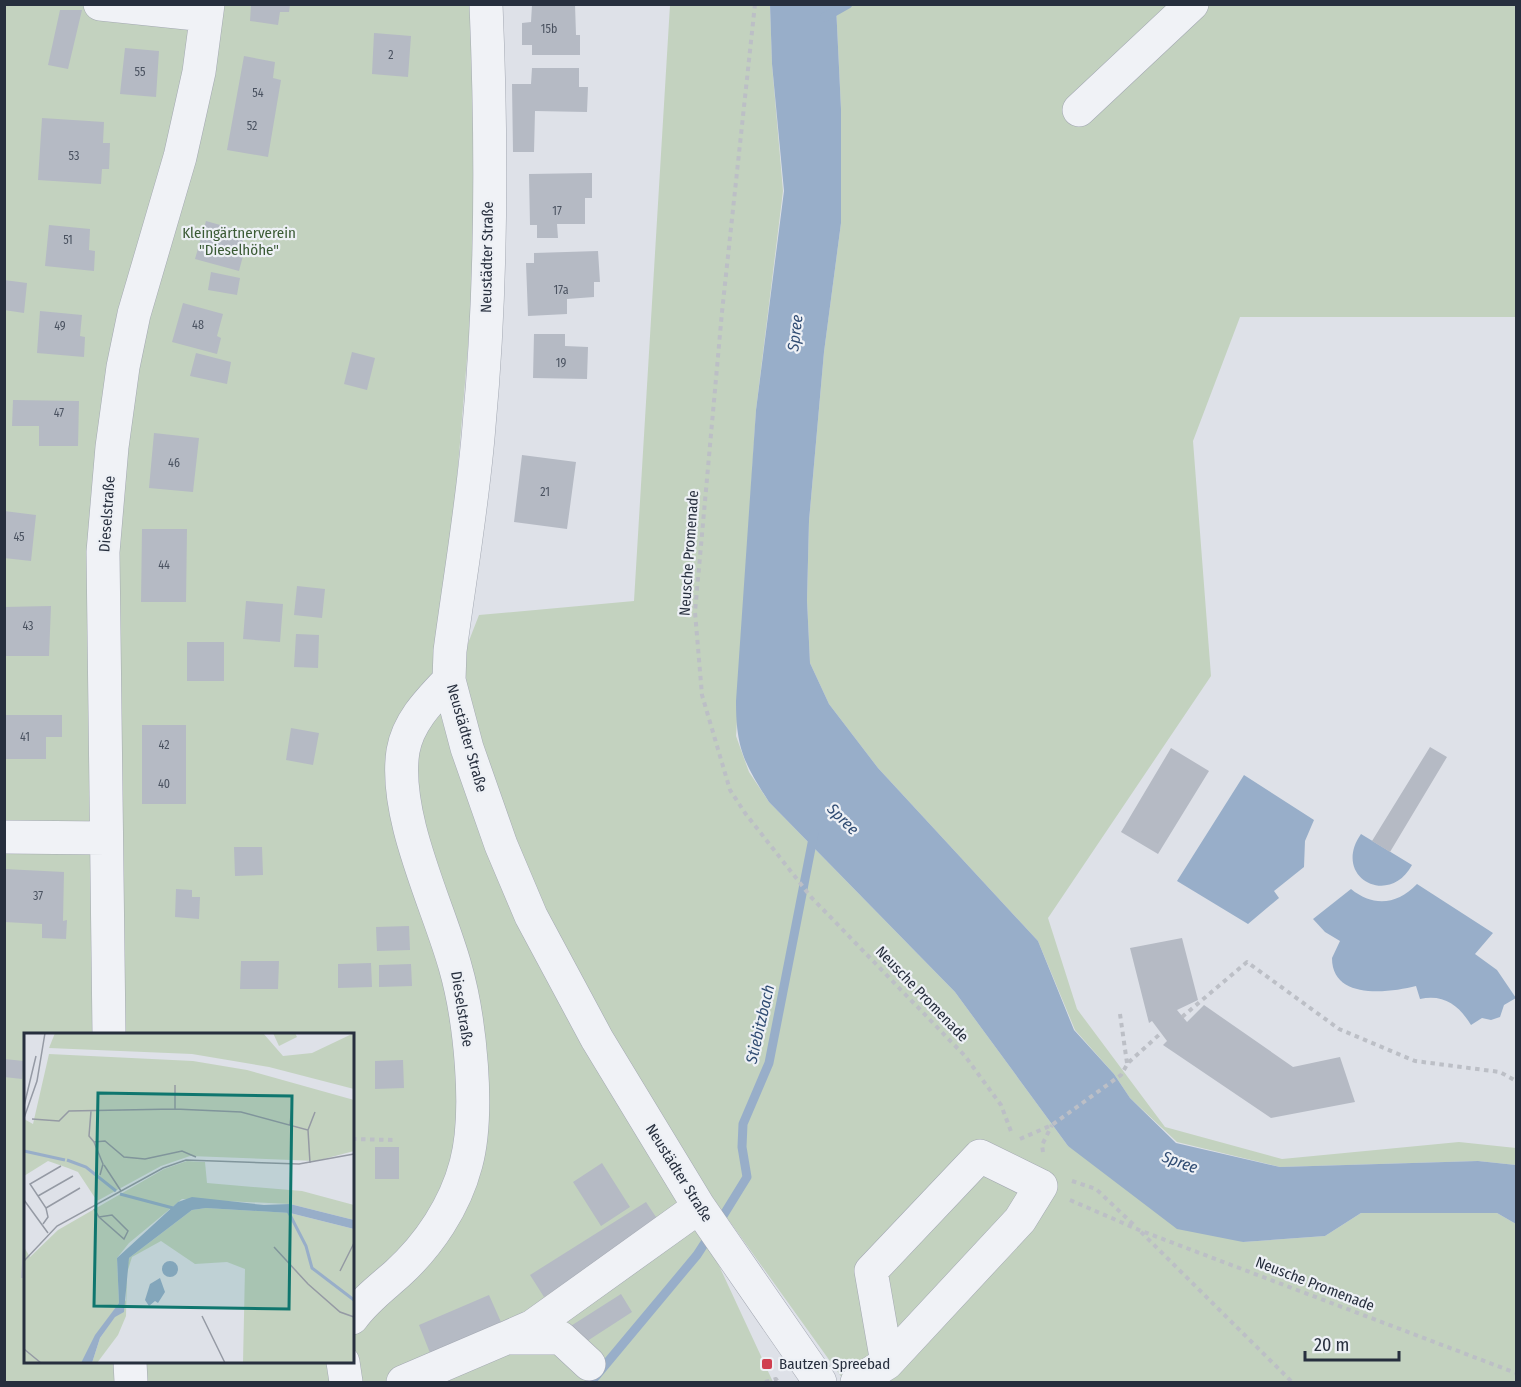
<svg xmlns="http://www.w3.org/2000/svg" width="1521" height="1387" font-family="'Fira Sans Condensed',sans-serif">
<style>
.green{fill:#c3d2bf;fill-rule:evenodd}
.water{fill:#98aec9}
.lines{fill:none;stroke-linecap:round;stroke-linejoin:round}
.stream{stroke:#98aec9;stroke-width:9}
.building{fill:#b5bac4}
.minor-casing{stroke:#a3a8b2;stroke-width:34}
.path{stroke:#bcbfc6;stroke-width:4;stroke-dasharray:4.5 4.5;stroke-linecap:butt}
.minor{stroke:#f0f2f6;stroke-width:33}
.poi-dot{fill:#d03f50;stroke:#edf0f5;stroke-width:2}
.labels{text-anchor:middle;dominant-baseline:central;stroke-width:4.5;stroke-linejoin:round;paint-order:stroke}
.number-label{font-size:12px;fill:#4a5260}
.park-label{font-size:15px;fill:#3a5a34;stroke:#edf0f5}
.street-label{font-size:15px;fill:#272f3e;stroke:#edf0f5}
.poi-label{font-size:15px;fill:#272f3e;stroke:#edf0f5;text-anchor:start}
.water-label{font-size:16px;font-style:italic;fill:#304c73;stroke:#edf0f5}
.inset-river{fill:none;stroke:#98aec9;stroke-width:3}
.inset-road{fill:none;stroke:#959aa4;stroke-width:1.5}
.view{fill:#0f766e;fill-opacity:0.15;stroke:#0f766e;stroke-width:3}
.inset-edge{fill:none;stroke:#272f3e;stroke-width:3}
</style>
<rect width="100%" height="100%" fill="#dee1e8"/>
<path class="green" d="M 5,5 L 470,5 L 473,89 L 473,286 L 451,551 L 440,603 L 436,654 L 442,719 L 452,753 L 715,1257 L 773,1382 L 5,1382 ZM 26,1034 L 352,1034 L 352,1362 L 26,1362 Z
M 670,5 L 770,5 L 772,64 L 783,191 L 756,410 L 736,736 L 749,772 L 769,802 L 955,992 L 1068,1146 L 1243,1242 L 1325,1236 L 1361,1213 L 1497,1213 L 1516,1224 L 1516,1382 L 845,1382 L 700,1180 L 601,1022 L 540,908 L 467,700 L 465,651 L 479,615 L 634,601 Z
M 836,5 L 1516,5 L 1516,317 L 1240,317 L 1193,441 L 1211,676 L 1048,918 L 1077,1009 L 1165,1127 L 1282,1159 L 1459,1142 L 1516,1148 L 1516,1165 L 1478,1161 L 1280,1167 L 1177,1142 L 1130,1098 L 1114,1074 L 1075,1030 L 1038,941 L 878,768 L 829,704 L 810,663 L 807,600 L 809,521 L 824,352 L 841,223 L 841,109 Z"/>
<path class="water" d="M 770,5 L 836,5 L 841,109 L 841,223 L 824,352 L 809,521 L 807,600 L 810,663 L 829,704 L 878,768 L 1038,941 L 1074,1030 L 1114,1074 L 1130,1098 L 1176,1143 L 1280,1167 L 1478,1161 L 1516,1165 L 1516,1224 L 1497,1213 L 1361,1213 L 1325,1236 L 1243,1242 L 1177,1229 L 1068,1146 L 955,992 L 769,802 C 744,763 736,748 736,701 L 756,410 L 784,191 L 772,64 Z
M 1244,775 L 1314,820 L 1305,841 L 1304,867 L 1274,891 L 1279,898 L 1248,924 L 1177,881 Z
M 1361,834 L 1412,865 C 1389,908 1331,877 1361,834 Z
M 1417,884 L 1493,933 L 1475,954 L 1497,970 L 1516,998 L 1504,1005 L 1500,1017 L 1491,1020 L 1482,1018 L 1471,1025 C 1459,1006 1445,994 1420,999 L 1416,986 C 1388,993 1332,1000 1332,958 L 1340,941 L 1325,932 L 1313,919 L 1351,889 C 1373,907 1397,905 1417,884 Z"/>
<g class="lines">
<path class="stream" d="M 825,17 L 848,4
M 718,1224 L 747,1177 L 742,1147 L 743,1124 L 769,1063 L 814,833
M 591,1382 L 697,1255 L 710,1235"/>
</g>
<path class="building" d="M 575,4 L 576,35 L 580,35 L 580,55 L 532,55 L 532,45 L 522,45 L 522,23 L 531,22 L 532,5 Z
M 251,5 L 290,5 L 289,12 L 280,12 L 278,25 L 250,21 Z
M 60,10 L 82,10 L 68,69 L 48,65 Z
M 374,33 L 411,36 L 408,77 L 372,74 Z
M 125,48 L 159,51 L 156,97 L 120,94 Z
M 244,56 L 275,62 L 273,78 L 281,80 L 268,157 L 227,150 Z
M 532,68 L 579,68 L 579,87 L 588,87 L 587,112 L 535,111 L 534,152 L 513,152 L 512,84 L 531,84 Z
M 42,118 L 104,122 L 103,143 L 110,143 L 109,169 L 102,169 L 101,184 L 38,180 Z
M 592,173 L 592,198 L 585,198 L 585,224 L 557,224 L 558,238 L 537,238 L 537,225 L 530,225 L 529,174 Z
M 206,221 L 245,232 L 240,251 L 244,252 L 239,271 L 195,259 Z
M 49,225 L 90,229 L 89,250 L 95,251 L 94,271 L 45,266 Z
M 598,251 L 600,282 L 594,282 L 594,297 L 567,299 L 567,314 L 528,316 L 526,263 L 534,263 L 534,253 Z
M 211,272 L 240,278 L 237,295 L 208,290 Z
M 4,280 L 27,283 L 24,313 L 4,310 Z
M 183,303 L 223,314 L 217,336 L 221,338 L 217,354 L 172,342 Z
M 40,311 L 82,315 L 80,336 L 85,337 L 84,357 L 37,353 Z
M 534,334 L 565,334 L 565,346 L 588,347 L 587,379 L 533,378 Z
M 352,352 L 375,358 L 367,390 L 344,384 Z
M 196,353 L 231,362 L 227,384 L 190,376 Z
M 13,400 L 79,401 L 78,446 L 39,446 L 39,426 L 12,426 Z
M 154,433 L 199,438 L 193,492 L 149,488 Z
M 522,455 L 576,462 L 567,529 L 514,522 Z
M 4,511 L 36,515 L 31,561 L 4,558 Z
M 142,529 L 187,529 L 186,602 L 141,602 Z
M 297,586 L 325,589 L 322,618 L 294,615 Z
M 246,601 L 283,604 L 280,642 L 243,639 Z
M 51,606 L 49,656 L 4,656 L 4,607 Z
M 296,634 L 319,635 L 318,668 L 294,667 Z
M 187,642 L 224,642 L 224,681 L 187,681 Z
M 4,715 L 62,715 L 62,737 L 46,737 L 46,759 L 4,759 Z
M 142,725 L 186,725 L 186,804 L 142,804 Z
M 291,728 L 319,733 L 313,765 L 286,760 Z
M 1430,747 L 1447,757 L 1390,852 L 1372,841 Z
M 1171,748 L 1209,771 L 1158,854 L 1121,832 Z
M 234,847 L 262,847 L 263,875 L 235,876 Z
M 4,869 L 64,872 L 63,921 L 67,920 L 66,939 L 42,938 L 42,924 L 4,922 Z
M 176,889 L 192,890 L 192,897 L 200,897 L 199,919 L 175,917 Z
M 409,926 L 410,950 L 377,951 L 376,927 Z
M 1182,938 L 1198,1000 L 1177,1010 L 1187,1022 L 1204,1005 L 1293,1067 L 1340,1057 L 1355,1102 L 1271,1118 L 1163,1045 L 1167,1041 L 1152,1021 L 1149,1023 L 1130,948 Z
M 241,961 L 279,961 L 278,989 L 240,989 Z
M 371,963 L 372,987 L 338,988 L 338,964 Z
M 411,964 L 412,986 L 379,987 L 379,965 Z
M 4,1059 L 24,1061 L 22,1079 L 4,1077 Z
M 403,1060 L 404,1088 L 375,1089 L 375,1061 Z
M 375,1147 L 399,1147 L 399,1179 L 375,1179 Z
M 602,1163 L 630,1207 L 601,1226 L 573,1182 Z
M 23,1188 L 26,1188 L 26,1207 L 23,1207 Z
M 646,1202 L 660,1223 L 544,1297 L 530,1275 Z
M 23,1249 L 26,1249 L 26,1278 L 21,1278 Z
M 621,1294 L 632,1312 L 578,1347 L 566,1329 Z
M 489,1295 L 501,1322 L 430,1353 L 419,1325 Z"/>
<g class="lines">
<defs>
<path id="minor" d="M 100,4 L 206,15
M 486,4 C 492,144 492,287 479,426 C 473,502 460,576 450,651 L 449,680 L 467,748 L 501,845 L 531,916 L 597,1039 L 699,1207 L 820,1382
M 1079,110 L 1192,4
M 4,837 L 106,838
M 109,1034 L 103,552 L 112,447 L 123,367 L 134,314 L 180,157 L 199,72 L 208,4
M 352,1318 C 365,1300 380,1289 397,1274 C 429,1245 455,1206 466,1164 C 480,1112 470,1018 455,966 C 438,905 393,816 403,751 C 408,722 429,701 449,680
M 506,1338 L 533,1326 L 699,1207
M 130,1362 L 131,1382
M 343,1362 L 346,1382
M 403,1382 L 506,1338 L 561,1338 L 589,1364
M 857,1382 L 887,1363 L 1020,1220 L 1041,1186 L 980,1156 L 871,1271 L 887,1363"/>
</defs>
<use href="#minor" class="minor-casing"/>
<path class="path" d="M 755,4 L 722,312 L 695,612 L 702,695 L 730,790 L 745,813 L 811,897 L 965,1056 L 1001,1105 L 1012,1134
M 1120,1014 L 1127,1063
M 1182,1017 L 1247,962 L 1339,1029 L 1415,1061 L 1500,1072 L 1516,1081
M 352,1139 L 395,1140
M 1020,1139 L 1052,1125 L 1121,1075 L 1128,1063 L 1161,1033
M 1043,1152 L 1042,1145 L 1052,1125
M 1072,1181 L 1096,1189 L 1135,1226
M 1070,1200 L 1139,1230 L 1516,1373
M 1141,1232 L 1292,1382
M 765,1382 L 776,1379 L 778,1382"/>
<use href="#minor" class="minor"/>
</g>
<rect class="poi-dot" x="761" y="1358" width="12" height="12" rx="3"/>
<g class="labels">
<g class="number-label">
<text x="549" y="29">15b</text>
<text x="391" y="55">2</text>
<text x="140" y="72">55</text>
<text x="258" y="93">54</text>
<text x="252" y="126">52</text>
<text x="74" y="156">53</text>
<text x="557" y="211">17</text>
<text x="68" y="240">51</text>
<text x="561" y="290">17a</text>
<text x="198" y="325">48</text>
<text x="60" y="326">49</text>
<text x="561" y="363">19</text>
<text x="59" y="413">47</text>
<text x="174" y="463">46</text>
<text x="545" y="492">21</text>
<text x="19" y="537">45</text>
<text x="164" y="565">44</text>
<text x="28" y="626">43</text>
<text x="25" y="737">41</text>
<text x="164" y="745">42</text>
<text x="164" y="784">40</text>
<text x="38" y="896">37</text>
</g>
<g class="park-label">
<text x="239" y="233">Kleingärtnerverein<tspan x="239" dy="17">"Dieselhöhe"</tspan></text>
</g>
<g class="street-label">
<text transform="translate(487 257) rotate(-89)">Neustädter Straße</text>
<text transform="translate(107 514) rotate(-86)">Dieselstraße</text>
<text transform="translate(689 553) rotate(-86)">Neusche Promenade</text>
<text transform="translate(467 738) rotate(74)">Neustädter Straße</text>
<text transform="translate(922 994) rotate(46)">Neusche Promenade</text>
<text transform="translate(462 1009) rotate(81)">Dieselstraße</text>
<text transform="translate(679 1173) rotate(58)">Neustädter Straße</text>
<text transform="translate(1315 1284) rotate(21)">Neusche Promenade</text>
</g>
<g class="poi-label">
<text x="779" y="1364">Bautzen Spreebad</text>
</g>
<g class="water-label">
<text transform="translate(795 333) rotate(-83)">Spree</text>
<text transform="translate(843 819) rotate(45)">Spree</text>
<text transform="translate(760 1024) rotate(-77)">Stiebitzbach</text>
<text transform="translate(1180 1162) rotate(20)">Spree</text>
</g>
</g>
<g transform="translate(24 1033)">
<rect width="330" height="330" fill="#dee1e8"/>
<path d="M 31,0 L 239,0 L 259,23 L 288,20 L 330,0 L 330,56 L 245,34 L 168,21 L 25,15 ZM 249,0 L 271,0 L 273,4 L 255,13 ZM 25,21 L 169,28 L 223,37 L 330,67 L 330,118 L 292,128 L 166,123 L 137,133 L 73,168 L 54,139 L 44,135 L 24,128 L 0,143 L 0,86 L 9,91 ZM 163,128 L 181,129 L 183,150 L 278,158 L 330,172 L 330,187 L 266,171 L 158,166 L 105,210 L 93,225 L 95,270 L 57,330 L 0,330 L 0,214 L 6,224 L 34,197 L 140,136 ZM 182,175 L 266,180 L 330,196 L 330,330 L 219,330 L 221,236 L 203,229 L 171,231 L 137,208 L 108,224 L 103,240 L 102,283 L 94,302 L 73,330 L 68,330 L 76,305 L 102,267 L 102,240 L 105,225 L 168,177 Z" fill="#c3d2bf"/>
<path d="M 168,164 L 240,172 L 266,171 L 330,187 L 330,196 L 266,180 L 182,175 L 168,177 L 105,225 L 100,279 L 91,284 L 76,305 L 68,330 L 57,330 L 71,302 L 95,270 L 93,225 L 154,169 ZM138 236a8 8 0 1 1 16 0a8 8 0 1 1-16 0ZM 136,245 L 141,259 L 134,270 L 131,268 L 125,273 L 121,267 L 126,251 Z" fill="#98aec9"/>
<path class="inset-river" d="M 0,118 L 41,127M 43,127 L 62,134 L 92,158M 96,161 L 149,175M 264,178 L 282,213 L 288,235 L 330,267"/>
<path class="inset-road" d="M 0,73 L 12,23M 151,76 L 151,52M 67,78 L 65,103 L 70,109 L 81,108 L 100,124 L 121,126 L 158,118 L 172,124M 0,85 L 13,48 L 21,0M 8,86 L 35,88 L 45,78 L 151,76 L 217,79 L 284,97 L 286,130M 266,92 L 268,73M 284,97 L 291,79M 70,109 L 79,131 L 76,142M 80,132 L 97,158M 14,163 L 49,143M 0,167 L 24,200M 22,175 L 56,155M 70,176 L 75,184 L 100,206 L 104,198 L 88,182 L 75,184M 19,191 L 24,184 L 22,175 L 6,151 L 37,133M 250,214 L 284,251 L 316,279 L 330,284M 0,228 L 33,193 L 139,135 L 162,127 L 275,131 L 330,121M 316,238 L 330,210M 178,283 L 201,330M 0,316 L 17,330"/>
<path class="view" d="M 74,60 L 268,63 L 265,276 L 70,273 Z"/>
<rect width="330" height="330" class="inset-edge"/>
</g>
<rect width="1521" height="1387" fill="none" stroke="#272f3e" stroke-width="12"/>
<path d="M1305 1351v9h94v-9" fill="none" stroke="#272f3e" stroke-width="3"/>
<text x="1314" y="1351" font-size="18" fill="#272f3e" stroke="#edf0f5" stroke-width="4.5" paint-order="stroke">20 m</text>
</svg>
